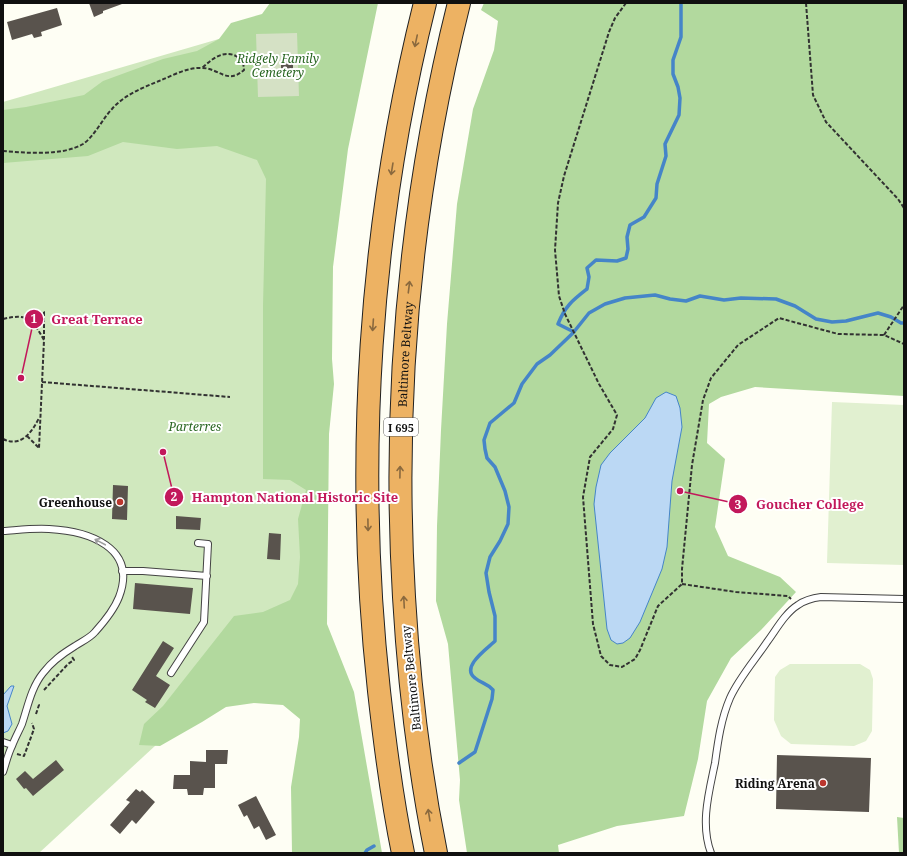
<svg xmlns="http://www.w3.org/2000/svg" width="907" height="856" font-family="'Noto Serif',serif">
<style>
.green{fill:#d0e8be}
.forest{fill:#b2d99e}
.cemetery{fill:#d5e1c5}
.pitch{fill:#e1f0d0}
.water{fill:#bbd8f4;stroke:#4585c8}
.lines{fill:none;stroke-linecap:round;stroke-linejoin:round}
.stream{stroke:#4585c8;stroke-width:3.5}
.building{fill:#59534d}
.lane-casing{stroke:#434343;stroke-width:8}
.highway-casing{stroke:#212121;stroke-width:24}
.path{stroke:#323232;stroke-width:2;stroke-dasharray:4 2;stroke-linecap:butt}
.lane{stroke:#fff;stroke-width:6}
.highway{stroke:#edb263;stroke-width:22}
.oneway{stroke:#8a693e}
.oneway2{stroke:#9f9f9f}
.poi-dot{fill:#bb362e;stroke:#fff;stroke-width:1.5}
.labels{text-anchor:middle;dominant-baseline:central;stroke-width:4;stroke-linejoin:round;paint-order:stroke}
.shield{fill:#fff;stroke:#585858;stroke-width:1}
.shield-label{font-size:11px;font-weight:bold;fill:#101010}
.park-label{font-size:12px;font-style:italic;fill:#296622;stroke:#fff}
.street-label{font-size:12px;fill:#101010;stroke:#fff}
.poi-label{font-size:12px;font-weight:bold;fill:#101010;stroke:#fff;text-anchor:end}
.leader{fill:none;stroke:#c2185b;stroke-width:1.5}
.callout-dot{fill:#c2185b;stroke:#fff;stroke-width:1.5}
.mark-label{font-size:12px;text-anchor:middle;font-weight:bold;fill:#fff}
.callout-label{font-size:13px;text-anchor:middle;font-weight:bold;fill:#c2185b;stroke:#fff;stroke-width:4;stroke-linejoin:round;paint-order:stroke}
</style>
<rect width="100%" height="100%" fill="#fefef4"/>
<path class="green" d="M 253,29 L 301,29 L 312,601 L 39,853 L 3,853 L 3,102 Z"/>
<path class="forest" d="M 270,3 L 378,3 L 348,149 L 333,267 L 332,359 L 334,384 L 329,434 L 327,624 L 354,692 L 382,853 L 292,853 L 291,787 L 299,737 L 300,719 L 283,705 L 254,703 L 226,707 L 202,722 L 160,746 L 139,745 L 144,724 L 163,706 L 234,616 L 263,612 L 290,600 L 298,584 L 300,557 L 298,519 L 306,490 L 290,480 L 263,479 L 263,306 L 266,179 L 257,160 L 217,146 L 177,149 L 123,142 L 88,156 L 3,163 L 3,110 L 26,107 L 84,95 L 103,81 L 163,59 L 197,51 L 219,39 L 231,23 L 262,14 Z
M 484,3 L 904,3 L 904,396 L 755,387 L 721,397 L 709,404 L 707,443 L 725,459 L 715,527 L 728,556 L 780,577 L 796,592 L 761,630 L 731,658 L 707,701 L 698,759 L 684,816 L 617,826 L 558,845 L 559,853 L 467,853 L 459,800 L 460,780 L 448,644 L 436,601 L 437,526 L 441,430 L 447,324 L 457,204 L 473,109 L 494,50 L 498,21 L 481,10 Z
M 897,817 L 904,818 L 904,853 L 899,853 Z"/>
<path class="cemetery" d="M 297,33 L 299,96 L 258,97 L 256,34 Z"/>
<path class="pitch" d="M 832,402 L 904,405 L 904,565 L 827,563 Z
M 790,664 L 860,664 L 870,670 L 873,679 L 872,731 L 866,741 L 854,746 L 791,744 L 781,736 L 774,720 L 775,677 L 780,670 Z"/>
<path class="water" d="M 666,392 L 676,396 L 680,408 L 682,427 L 672,481 L 667,547 L 662,569 L 640,622 L 630,638 L 623,643 L 617,644 L 611,640 L 607,629 L 594,504 L 596,487 L 601,465 L 610,453 L 645,418 L 656,398 Z
M 11,686 L 14,686 L 7,706 L 12,724 L 8,731 L 3,733 L 3,695 Z"/>
<g class="lines">
<path class="stream" d="M 573,333 L 589,313 L 605,304 L 625,298 L 655,295 L 670,299 L 686,301 L 700,296 L 724,300 L 741,298 L 776,299 L 795,306 L 816,319 L 832,322 L 846,321 L 878,313 L 891,317 L 901,323 L 904,323
M 459,763 L 475,752 L 492,699 L 493,690 C 487,683 482,684 475,678 C 460,667 488,648 495,641 L 495,616 L 489,592 L 486,573 L 490,557 L 500,541 L 508,524 L 509,507 L 505,491 L 495,467 L 487,458 L 485,449 L 484,440 L 490,423 L 514,403 L 522,384 L 537,364 L 550,355 L 574,332 L 558,324 C 565,306 573,300 587,289 L 589,277 L 587,268 L 596,260 L 617,261 L 626,258 L 628,249 L 627,237 L 630,225 L 644,217 L 656,198 L 657,184 L 666,156 L 665,144 L 679,115 L 680,98 L 678,87 L 673,74 L 673,60 L 681,37 L 681,3
M 365,853 L 367,850 L 374,846"/>
</g>
<path class="building" d="M 89,3 L 122,3 L 122,4 L 103,11 L 103,13 L 94,17 Z
M 57,8 L 62,25 L 41,32 L 42,36 L 34,38 L 32,34 L 12,40 L 7,22 Z
M 281,59 L 293,59 L 293,71 L 281,72 Z
M 113,485 L 128,486 L 127,520 L 112,519 Z
M 176,516 L 201,518 L 200,530 L 176,529 Z
M 269,533 L 281,534 L 280,560 L 267,559 Z
M 135,583 L 193,588 L 190,614 L 133,609 Z
M 163,641 L 174,648 L 156,676 L 170,685 L 155,708 L 145,702 L 147,700 L 132,690 Z
M 206,750 L 228,750 L 227,764 L 215,764 L 215,788 L 204,788 L 203,795 L 188,795 L 187,789 L 173,789 L 174,775 L 190,775 L 190,761 L 206,762 Z
M 777,755 L 871,758 L 869,812 L 776,809 Z
M 56,760 L 64,770 L 33,796 L 26,788 L 24,789 L 16,779 L 25,771 L 33,779 Z
M 136,789 L 140,792 L 142,790 L 155,802 L 136,824 L 132,820 L 120,834 L 110,825 L 130,802 L 126,800 Z
M 256,796 L 276,835 L 266,840 L 259,826 L 254,829 L 247,815 L 244,817 L 238,805 Z"/>
<g class="lines">
<defs>
<path id="lane" d="M 3,531 C 18,530 34,528 49,529 C 88,531 138,547 119,597 C 114,610 104,622 95,632 C 90,638 81,642 75,646 C 62,654 52,661 43,673 C 31,688 28,706 22,724 C 19,731 15,738 12,746 C 8,754 6,763 3,772
M 122,571 L 143,571 L 207,576
M 171,673 L 204,622 L 208,544 L 198,543
M 3,742 L 12,745
M 711,853 C 700,824 709,792 715,763 C 718,741 721,719 730,698 C 739,678 755,660 767,642 C 776,630 785,613 798,605 C 805,600 813,598 821,597 L 904,599"/>
<g id="highway">
<path d="M 403,853 C 392,800 385,745 379,691 C 354,462 369,227 425,3"/>
<path id="s1" d="M 436,853 C 419,769 409,683 404,597 C 392,396 410,199 459,3"/>
</g>
</defs>
<use href="#lane" class="lane-casing"/>
<use href="#highway" class="highway-casing"/>
<path class="path" d="M 626,3 L 615,18 L 609,32 L 564,176 L 558,203 L 555,250 L 559,296 L 565,314 L 599,384 L 617,415 L 613,429 L 590,457 L 583,497 L 593,624 L 601,656 L 610,665 L 622,667 L 635,659 L 640,650 L 658,606 L 682,584 L 682,569 L 692,465 L 703,400 L 711,378 L 738,345 L 779,318 L 838,334 L 884,335 L 904,344
M 806,3 L 813,95 L 826,122 L 898,199 L 904,208
M 3,151 C 26,153 63,156 83,144 C 94,137 103,118 112,109 C 124,95 142,88 159,81 C 172,76 187,67 202,68 C 219,68 227,85 244,70 L 243,61 C 228,47 215,56 202,68
M 27,318 L 44,312 L 44,339
M 3,319 C 28,313 32,319 44,340 L 39,448
M 884,335 L 904,305
M 42,382 L 230,397
M 27,436 L 39,448
M 3,439 C 21,448 32,432 39,418
M 682,584 L 736,592 L 788,596 L 791,599
M 44,690 L 68,664 L 74,660 L 72,657
M 36,714 L 39,705 L 38,703
M 17,754 L 24,756 L 34,729 L 32,723"/>
<use href="#lane" class="lane"/>
<use href="#highway" class="highway"/>
</g>
<defs><path id="oneway-shaft" d="M-6 0H5M1.5-3L5.5 0L1.5 3" fill="none" stroke-width="1.6" stroke-linecap="round" stroke-linejoin="round"/></defs>
<g class="oneway">
<use href="#oneway-shaft" transform="translate(416 41) rotate(102)"/>
<use href="#oneway-shaft" transform="translate(392 169) rotate(99)"/>
<use href="#oneway-shaft" transform="translate(409 287) rotate(-83)"/>
<use href="#oneway-shaft" transform="translate(373 325) rotate(94)"/>
<use href="#oneway-shaft" transform="translate(400 472) rotate(-89)"/>
<use href="#oneway-shaft" transform="translate(368 525) rotate(89)"/>
<use href="#oneway-shaft" transform="translate(404 602) rotate(-93)"/>
<use href="#oneway-shaft" transform="translate(429 815) rotate(-99)"/>
</g>
<use class="oneway2" href="#oneway-shaft" transform="translate(100 542) rotate(-152)"/>
<g class="poi-dot">
<circle cx="120" cy="502" r="4"/>
<circle cx="823" cy="783" r="4"/>
</g>
<g class="labels">
<rect class="shield" x="384" y="418" width="34" height="18" rx="3"/>
<g class="shield-label">
<text x="401" y="427">I 695</text>
</g>
<g class="park-label">
<text x="278" y="58">Ridgely Family<tspan x="278" dy="14">Cemetery</tspan></text>
<text x="195" y="426">Parterres</text>
</g>
<g class="street-label">
<text stroke="none"><textPath href="#s1" startOffset="501">Baltimore Beltway</textPath></text>
<text transform="translate(411 678) rotate(-96)">Baltimore Beltway</text>
</g>
<g class="poi-label">
<text x="112" y="502">Greenhouse</text>
<text x="815" y="783">Riding Arena</text>
</g>
</g>
<path class="leader" d="M21 378L34 319M163 452L174 497M680 491L738 504"/>
<g class="callout-dot">
<circle cx="21" cy="378" r="4"/>
<circle cx="163" cy="452" r="4"/>
<circle cx="680" cy="491" r="4"/>
<circle cx="34" cy="319" r="10"/>
<circle cx="174" cy="497" r="10"/>
<circle cx="738" cy="504" r="10"/>
</g>
<g class="mark-label">
<text x="34" y="323">1</text>
<text x="174" y="501">2</text>
<text x="738" y="509">3</text>
</g>
<g class="callout-label">
<text x="97" y="324">Great Terrace</text>
<text x="295" y="502">Hampton National Historic Site</text>
<text x="810" y="509">Goucher College</text>
</g>
<rect width="907" height="856" fill="none" stroke="#101010" stroke-width="8"/>
</svg>
